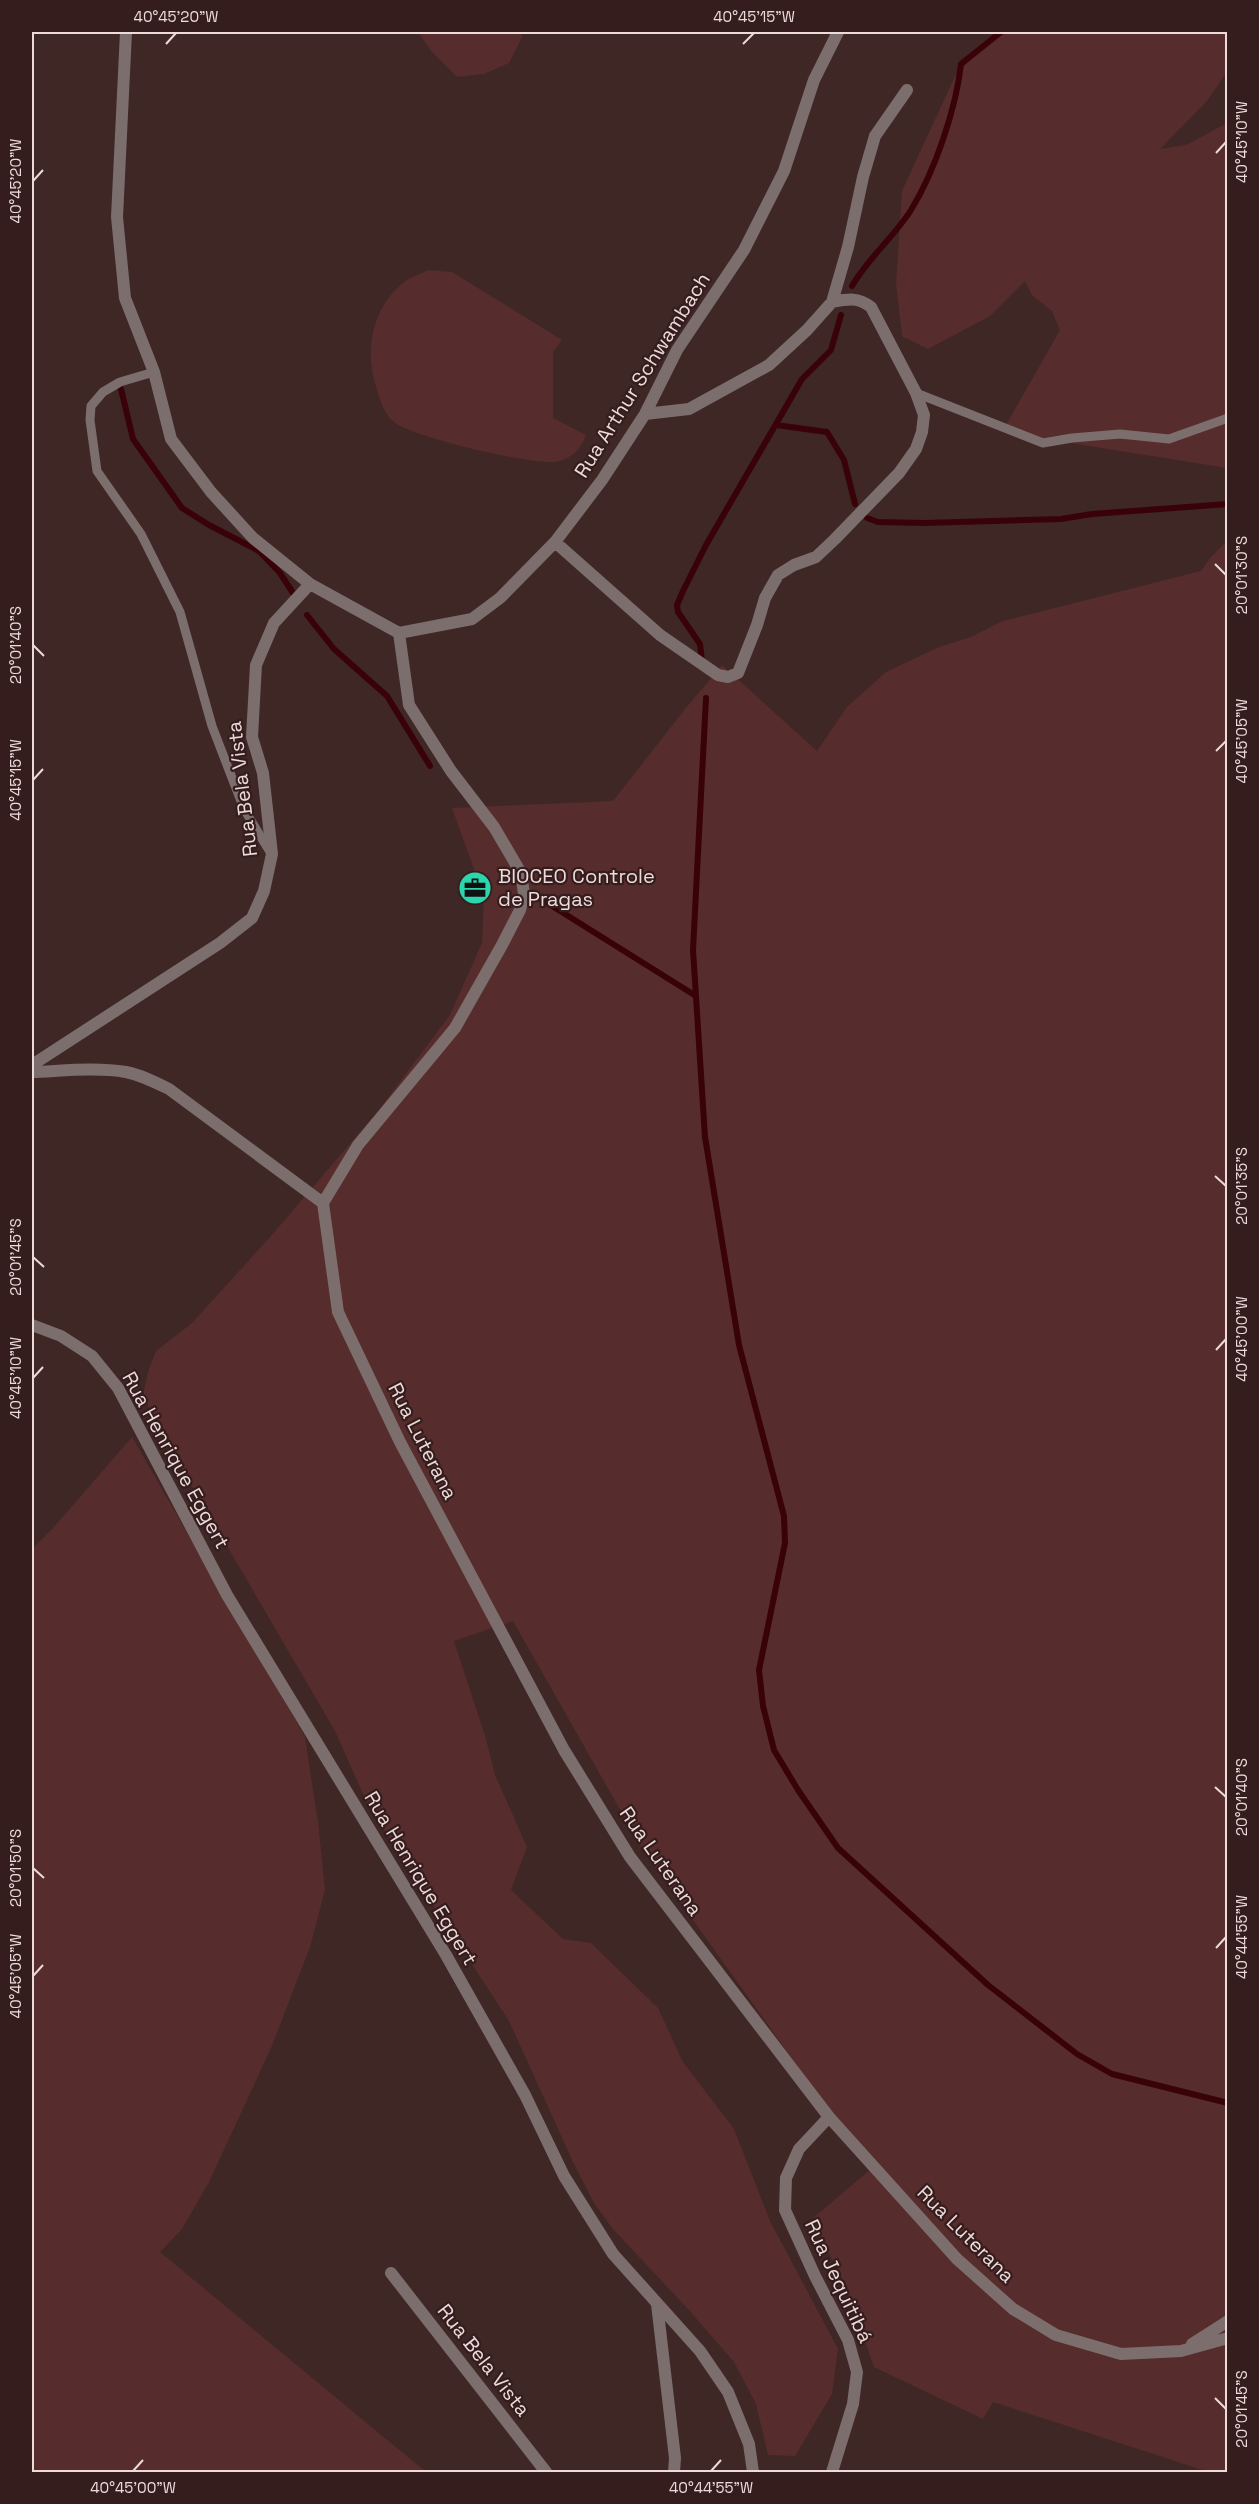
<svg xmlns="http://www.w3.org/2000/svg" width="1259" height="2504" font-family="'Space Grotesk',sans-serif">
<style>
.green{fill:#572c2c}
.lines{fill:none;stroke-linecap:round;stroke-linejoin:round}
.stream{stroke:#380208;stroke-width:6}
.service{stroke:#7b6e6d;stroke-width:9}
.minor{stroke:#7b6e6d;stroke-width:12}
.tertiary{stroke:#7b6e6d;stroke-width:12}
.ticks{fill:none;stroke:#ecdbda;stroke-width:2}
.labels{text-anchor:middle;dominant-baseline:central;stroke-width:4.5;stroke-linejoin:round;paint-order:stroke}
.street-label{font-size:20px;fill:#ecdbda;stroke:#351d1d}
.poi-label{font-size:20px;fill:#ecdbda;stroke:#351d1d;text-anchor:start}
.neatline{fill:none;stroke:#ecdbda;stroke-width:2}
.ticks-label{font-size:15px;text-anchor:middle;fill:#ecdbda}
</style>
<rect width="100%" height="100%" fill="#3f2726"/>
<path class="green" d="M 418,32 L 522,32 L 522,37 L 509,63 L 484,74 L 457,77 L 432,52 Z
M 999,32 L 1227,32 L 1227,72 L 1207,101 L 1160,149 L 1186,145 L 1227,123 L 1227,468 L 1002,432 L 1060,330 L 1052,311 L 1032,295 L 1025,281 L 990,316 L 928,349 L 902,336 L 896,283 L 902,191 L 956,74 Z
M 428,270 L 452,272 L 562,340 L 553,352 L 553,418 L 586,435 C 581,450 569,461 553,462 C 528,464 412,437 394,422 C 385,416 380,400 377,390 C 364,353 371,308 404,282 C 410,277 421,274 428,270 Z
M 1227,541 L 1227,2472 L 1209,2472 L 993,2402 L 983,2419 L 874,2367 L 847,2289 L 812,2219 L 871,2169 L 643,1850 L 513,1621 L 454,1641 L 486,1739 L 495,1775 L 527,1847 L 511,1890 L 563,1939 L 591,1943 L 658,2008 L 683,2062 L 734,2129 L 770,2221 L 838,2349 L 832,2394 L 795,2456 L 768,2455 L 756,2404 L 734,2362 L 688,2309 L 613,2229 L 594,2203 L 573,2162 L 509,2021 L 368,1805 L 335,1731 L 174,1455 L 143,1396 L 148,1372 L 156,1351 L 192,1323 L 271,1236 L 378,1111 L 450,1015 L 482,943 L 484,897 L 452,808 L 613,801 L 685,709 L 722,665 L 817,751 L 847,707 L 886,672 L 939,647 L 971,637 L 1003,621 L 1201,571 L 1211,557 Z
M 132,1437 L 305,1737 L 318,1822 L 325,1890 L 310,1947 L 271,2048 L 209,2182 L 182,2229 L 160,2252 L 426,2472 L 32,2472 L 32,1549 L 54,1527 Z"/>
<g class="lines">
<path class="stream" d="M 852,286 C 868,258 894,237 911,210 C 935,171 956,109 961,64 L 1001,32
M 121,389 L 133,439 L 182,508 L 209,525 L 259,551 L 280,573 L 293,593
M 776,425 L 827,432 L 844,460 L 855,504
M 867,518 L 878,522 L 925,523 L 1061,519 L 1092,514 L 1228,504
M 307,615 L 334,649 L 387,696 L 430,766
M 702,661 L 700,644 L 678,612 L 677,605 L 683,591 L 706,545 L 802,379 L 831,350 L 841,315
M 706,698 L 693,950 L 705,1137 L 739,1345 L 784,1516 L 785,1543 L 759,1670 L 763,1706 L 774,1750 L 798,1790 L 838,1848 L 988,1985 L 1077,2054 L 1112,2074 L 1228,2103
M 533,894 L 696,996"/>
<path class="service" d="M 154,372 L 120,382 L 103,392 L 91,406 L 90,420 L 97,471 L 141,534 L 180,612 L 212,726 L 244,809 L 270,852
M 916,393 L 1043,443 L 1072,438 L 1120,434 L 1169,439 L 1228,418"/>
<path class="minor" d="M 126,32 L 117,217 L 125,298 L 154,372 L 171,439 L 211,492 L 253,538 L 310,584 L 399,633 L 472,619 L 500,598 L 555,542 L 602,480 L 645,414 L 677,350 L 744,250 L 784,171 L 814,80 L 838,32
M 645,414 L 689,409 L 769,365 L 807,330 L 832,302 L 848,247 L 863,177 L 875,136 L 907,90
M 555,542 L 660,635 L 718,675 L 728,677 L 738,673 L 757,625 L 765,598 L 778,575 L 794,565 L 816,557 L 835,539 L 899,473 L 916,449 L 922,432 L 924,415 L 916,393 L 871,307 C 858,297 848,299 832,302
M 32,1065 L 220,943 L 252,918 L 264,891 L 272,854 L 263,773 L 252,737 L 256,665 L 274,623 L 310,584
M 32,1072 C 62,1071 95,1067 126,1072 C 141,1075 155,1082 169,1089 L 323,1203
M 323,1203 L 338,1312 L 400,1442 L 564,1750 L 630,1857 L 829,2117 L 957,2259 L 1013,2309 L 1056,2335 L 1121,2354 L 1181,2351 L 1228,2338
M 323,1203 L 358,1145 L 455,1028 L 502,945 L 520,910 L 524,894 L 521,873 L 494,827 L 451,771 L 409,705 L 399,633
M 829,2117 L 799,2149 L 786,2178 L 785,2210 L 815,2276 L 848,2340 L 857,2372 L 853,2404 L 832,2472
M 391,2273 L 546,2472
M 657,2304 L 675,2458 L 674,2472
M 1192,2344 L 1228,2321"/>
<path class="tertiary" d="M 32,1325 L 61,1336 L 92,1356 L 118,1388 L 227,1595 L 446,1955 L 525,2095 L 564,2176 L 613,2254 L 700,2351 L 728,2392 L 749,2444 L 753,2472"/>
</g>
<path class="ticks" d="M 166,44 L 176,33M 743,44 L 754,33M 1216,153 L 1226,142M 33,181 L 43,170M 1215,564 L 1226,575M 33,645 L 44,656M 1216,751 L 1226,741M 33,780 L 43,769M 1215,1176 L 1226,1186M 33,1257 L 44,1267M 1216,1350 L 1226,1339M 33,1378 L 43,1367M 1215,1787 L 1226,1797M 33,1868 L 44,1878M 1216,1948 L 1226,1937M 33,1976 L 43,1965M 1215,2398 L 1226,2409M 133,2471 L 143,2460M 711,2471 L 721,2460"/>
<defs>
<symbol id="office-disc" viewBox="-11 -11 22 22"><circle r="9.5" fill="#2cd5ab" stroke="#351d1d"/><path d="M-6-3h4V-5.5h4V-3h4V5H-6ZM-1-4.5V-3h2v-1.5ZM-6 0V1H6V0Z" fill="#111"/></symbol>
</defs>
<g fill-rule="evenodd">
<use href="#office-disc" x="456" y="869" width="38" height="38"/>
</g>
<g class="labels">
<g class="street-label">
<text transform="translate(642 375) rotate(-58)">Rua Arthur Schwambach</text>
<text transform="translate(242 789) rotate(-97)">Rua Bela Vista</text>
<text transform="translate(423 1441) rotate(63)">Rua Luterana</text>
<text transform="translate(176 1460) rotate(61)">Rua Henrique Eggert</text>
<text transform="translate(661 1861) rotate(55)">Rua Luterana</text>
<text transform="translate(421 1878) rotate(59)">Rua Henrique Eggert</text>
<text transform="translate(966 2234) rotate(45)">Rua Luterana</text>
<text transform="translate(839 2281) rotate(65)">Rua Jequitibá</text>
<text transform="translate(484 2360) rotate(52)">Rua Bela Vista</text>
</g>
<g class="poi-label">
<text x="498" y="876">BIOCEO Controle<tspan x="498" dy="23">de Pragas</tspan></text>
</g>
</g>
<rect width="1259" height="2504" fill="none" stroke="#351d1d" stroke-width="66"/>
<rect x="33" y="33" width="1193" height="2438" class="neatline"/>
<g class="ticks-label">
<text x="176" y="22">40°45'20"W</text>
<text x="754" y="22">40°45'15"W</text>
<text transform="translate(1242 142) rotate(-90)" y="5">40°45'10"W</text>
<text transform="translate(16 181) rotate(-90)" y="5">40°45'20"W</text>
<text transform="translate(1242 575) rotate(-90)" y="5">20°01'30"S</text>
<text transform="translate(16 645) rotate(-90)" y="5">20°01'40"S</text>
<text transform="translate(1242 741) rotate(-90)" y="5">40°45'05"W</text>
<text transform="translate(16 780) rotate(-90)" y="5">40°45'15"W</text>
<text transform="translate(1242 1186) rotate(-90)" y="5">20°01'35"S</text>
<text transform="translate(16 1257) rotate(-90)" y="5">20°01'45"S</text>
<text transform="translate(1242 1339) rotate(-90)" y="5">40°45'00"W</text>
<text transform="translate(16 1378) rotate(-90)" y="5">40°45'10"W</text>
<text transform="translate(1242 1797) rotate(-90)" y="5">20°01'40"S</text>
<text transform="translate(16 1868) rotate(-90)" y="5">20°01'50"S</text>
<text transform="translate(1242 1937) rotate(-90)" y="5">40°44'55"W</text>
<text transform="translate(16 1976) rotate(-90)" y="5">40°45'05"W</text>
<text transform="translate(1242 2409) rotate(-90)" y="5">20°01'45"S</text>
<text x="133" y="2493">40°45'00"W</text>
<text x="711" y="2493">40°44'55"W</text>
</g>
</svg>
